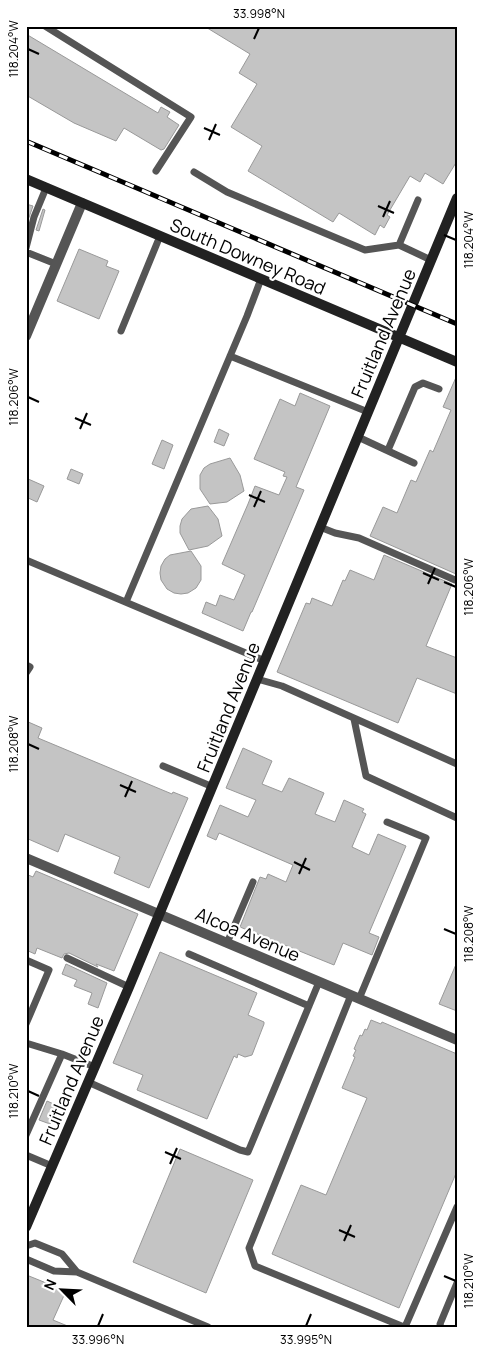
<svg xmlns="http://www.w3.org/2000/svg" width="483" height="1353" font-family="Manrope,sans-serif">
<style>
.building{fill:#c4c4c4;stroke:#999}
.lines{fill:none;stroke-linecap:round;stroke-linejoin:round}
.lane{stroke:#555;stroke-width:7}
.street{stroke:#555;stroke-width:10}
.secondary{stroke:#222;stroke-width:10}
.rail-casing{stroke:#000;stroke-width:5}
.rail{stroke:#fff;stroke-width:3;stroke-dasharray:9;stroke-linecap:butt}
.ticks{fill:none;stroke:#000;stroke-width:2}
.labels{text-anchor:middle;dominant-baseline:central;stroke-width:4.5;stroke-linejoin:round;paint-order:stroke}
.street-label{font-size:18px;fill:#000;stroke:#fff}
.neatline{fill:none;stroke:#000;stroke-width:2}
.ticks-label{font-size:12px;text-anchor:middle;fill:#000}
</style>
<rect width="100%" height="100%" fill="#fff"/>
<path class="building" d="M 204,26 L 457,26 L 457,161 L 443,184 L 425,173 L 420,182 L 410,176 L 387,215 L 390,217 L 384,228 L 380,225 L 375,235 L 339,213 L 333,222 L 248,171 L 262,146 L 231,127 L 257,84 L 239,73 L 250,54 Z
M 26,34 L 158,113 L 161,107 L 170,112 L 167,117 L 179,125 L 164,149 L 161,150 L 124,128 L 116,141 L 74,123 L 26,95 Z
M 26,204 L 33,206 L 26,226 Z
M 43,209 L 45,210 L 39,231 L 36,230 Z
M 79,249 L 108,261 L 106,266 L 119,271 L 99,319 L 57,301 Z
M 457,375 L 457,572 L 456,574 L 370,536 L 383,507 L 397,513 L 411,480 L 416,482 L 430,450 L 433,452 L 451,410 L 443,407 Z
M 300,393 L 330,406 L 296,487 L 304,490 L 252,612 L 251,612 L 243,631 L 202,613 L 206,602 L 216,606 L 220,595 L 234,600 L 245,575 L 222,564 L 248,504 L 255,486 L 279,495 L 287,477 L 283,476 L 285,472 L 254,459 L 280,399 L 295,406 Z
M 219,429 L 229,434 L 224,446 L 214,442 Z
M 162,440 L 173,445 L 164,469 L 152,464 Z
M 230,458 L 240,475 L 244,491 L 227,502 L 210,504 L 200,489 L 200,475 L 204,468 L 210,464 Z
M 71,469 L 83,474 L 79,484 L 67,479 Z
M 26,478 L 44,486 L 37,502 L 26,497 Z
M 208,506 L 218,519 L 222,536 L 208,546 L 189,550 L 180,533 L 180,526 L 182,519 L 191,509 Z
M 191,551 L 201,566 L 201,580 L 196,588 L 188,593 L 181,594 L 174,593 L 167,589 L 161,580 L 160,573 L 161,566 L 165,559 L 170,555 Z
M 384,555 L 452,584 L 426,646 L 457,658 L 457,694 L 417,678 L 398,723 L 277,672 L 306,603 L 310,604 L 312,598 L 332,606 L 343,580 L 345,581 L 350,570 L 374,580 Z
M 26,721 L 42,728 L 38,738 L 172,794 L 173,792 L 188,798 L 149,888 L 114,873 L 120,857 L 65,834 L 58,852 L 26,838 Z
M 243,748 L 272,761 L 262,784 L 282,792 L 289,778 L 324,793 L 315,814 L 335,822 L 344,800 L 364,809 L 362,812 L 366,814 L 352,847 L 369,855 L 378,834 L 406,846 L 369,933 L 379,937 L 372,955 L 343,943 L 334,965 L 240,927 L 260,877 L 266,879 L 268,874 L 286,882 L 293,865 L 219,833 L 216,840 L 207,836 L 220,805 L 248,817 L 256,800 L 226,788 Z
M 36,871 L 138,914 L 114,971 L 96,964 L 98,967 L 69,953 L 64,954 L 62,958 L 37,948 L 35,954 L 26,950 L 26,874 L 33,877 Z
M 160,952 L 257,993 L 248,1015 L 264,1022 L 264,1024 L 252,1055 L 245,1057 L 238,1054 L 237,1058 L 234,1056 L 207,1119 L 137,1090 L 143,1075 L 113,1063 Z
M 457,962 L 457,1011 L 439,1004 Z
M 66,964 L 107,983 L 98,1008 L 88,1004 L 92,993 L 74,986 L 77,980 L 62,974 Z
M 371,1020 L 381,1024 L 382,1022 L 457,1054 L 457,1171 L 399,1308 L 272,1254 L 301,1185 L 326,1195 L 367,1098 L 342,1088 L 355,1057 L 353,1056 L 356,1050 L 354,1049 L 360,1035 L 362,1036 L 365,1029 L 367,1030 Z
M 47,1101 L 58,1106 L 50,1124 L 39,1120 Z
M 180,1149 L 253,1180 L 206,1293 L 133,1262 Z
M 29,1276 L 66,1291 L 53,1320 L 70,1327 L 26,1327 L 26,1281 Z"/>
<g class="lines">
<path class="lane" d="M 45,26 L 191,117 L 156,171
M 194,172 L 227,192 L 365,250 L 399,245 L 431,260
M 399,245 L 418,200
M 26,248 L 34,217 L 46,188
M 26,252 L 56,264
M 121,331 L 160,236
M 230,356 L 368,412
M 358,437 L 414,463
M 388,450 L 415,387 L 423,383 L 439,389
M 320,527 L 335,533 L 359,538 L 455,580
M 26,560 L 265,661
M 126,602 L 247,316 L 261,279
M 26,665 L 30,667 L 26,673
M 257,679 L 282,686 L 457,764
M 354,719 L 366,776 L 457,818
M 163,766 L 213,787
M 227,943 L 253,882
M 189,954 L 309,1006
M 67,958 L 129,987
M 26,960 L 49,970 L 26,1024
M 351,995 L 249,1248 L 255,1266 L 404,1327
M 359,999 L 426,838 L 387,822
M 26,1043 L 62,1054
M 88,1082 L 240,1150 L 248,1152 L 319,982
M 26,1135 L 62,1054 L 95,1067
M 26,1155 L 52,1166
M 26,1246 L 35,1243 L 62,1254 L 77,1272
M 26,1259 L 54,1271 L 77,1272 L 208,1327
M 405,1327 L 457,1207
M 441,1327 L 440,1324 L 457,1283"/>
<path class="street" d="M 26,336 L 82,203
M 26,858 L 457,1040"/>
<path class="secondary" d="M 26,179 L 457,362
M 26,1227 L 129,987 L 457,198"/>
<defs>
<path id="rail" d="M 26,141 L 457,324"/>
</defs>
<use href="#rail" class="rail-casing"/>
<use href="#rail" class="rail"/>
</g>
<path class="ticks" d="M 254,39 L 259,28M 28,49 L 39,54M 204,128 L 220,135M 209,140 L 216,124M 378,206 L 394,213M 383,217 L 390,201M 444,235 L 456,240M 28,397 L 39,402M 75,418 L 91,425M 80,429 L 87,413M 249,495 L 265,502M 254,507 L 261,491M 423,573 L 439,580M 444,582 L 456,587M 428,584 L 435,568M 28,744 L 39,749M 120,785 L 136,792M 125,797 L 132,781M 294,862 L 310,870M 299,874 L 306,858M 444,929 L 456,934M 28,1091 L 39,1096M 165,1152 L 181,1159M 170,1164 L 177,1148M 339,1230 L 355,1237M 344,1241 L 351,1225M 444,1276 L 456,1281M 98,1326 L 103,1314M 306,1326 L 311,1314"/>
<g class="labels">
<g class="street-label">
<text transform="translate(248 256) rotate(23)">South Downey Road</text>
<text transform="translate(383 333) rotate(-67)">Fruitland Avenue</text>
<text transform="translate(228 707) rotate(-68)">Fruitland Avenue</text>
<text transform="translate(248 934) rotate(23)">Alcoa Avenue</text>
<text transform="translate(71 1080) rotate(-67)">Fruitland Avenue</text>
</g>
</g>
<rect width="483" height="1353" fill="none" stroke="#ffffff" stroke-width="55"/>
<g transform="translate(62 1290) rotate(294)" stroke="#ffffff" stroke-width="4" paint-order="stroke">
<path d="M0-4L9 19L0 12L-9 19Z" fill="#000000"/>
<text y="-8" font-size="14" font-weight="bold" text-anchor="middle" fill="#000000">N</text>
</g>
<rect x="28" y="28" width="428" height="1298" class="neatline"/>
<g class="ticks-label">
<text x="259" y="18">33.998°N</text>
<text transform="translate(14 49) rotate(-90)" y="4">118.204°W</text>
<text transform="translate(469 240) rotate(-90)" y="4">118.204°W</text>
<text transform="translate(14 397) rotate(-90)" y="4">118.206°W</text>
<text transform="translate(469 587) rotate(-90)" y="4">118.206°W</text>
<text transform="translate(14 744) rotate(-90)" y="4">118.208°W</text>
<text transform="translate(469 934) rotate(-90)" y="4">118.208°W</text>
<text transform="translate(14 1091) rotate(-90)" y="4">118.210°W</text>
<text transform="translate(469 1281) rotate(-90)" y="4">118.210°W</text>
<text x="98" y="1344">33.996°N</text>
<text x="306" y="1344">33.995°N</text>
</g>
</svg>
